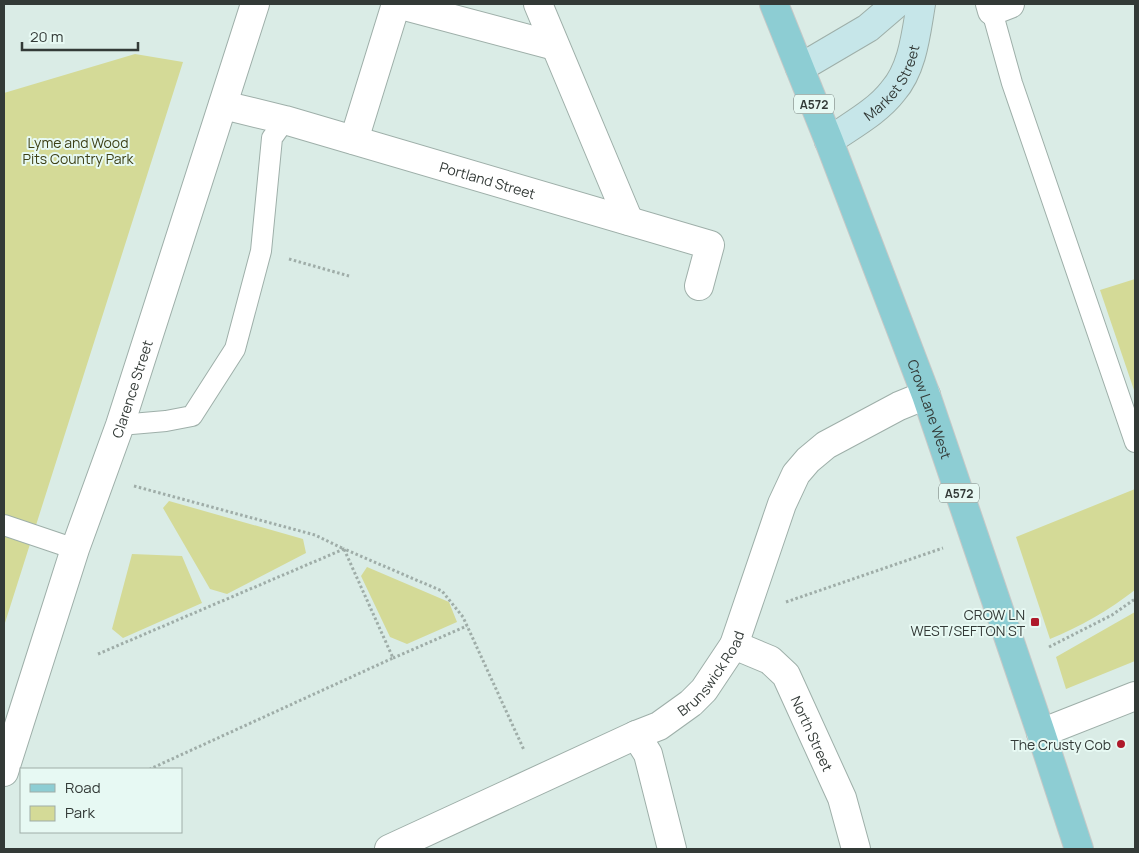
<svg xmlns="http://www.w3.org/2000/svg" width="1139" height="853" font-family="Manrope,sans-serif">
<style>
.green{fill:#d4da97}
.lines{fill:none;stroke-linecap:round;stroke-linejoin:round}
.lane-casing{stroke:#9eafa9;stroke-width:22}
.street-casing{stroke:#9eafa9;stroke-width:30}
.secondary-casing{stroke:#9eafa9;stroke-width:30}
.primary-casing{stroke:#c6c8c7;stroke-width:30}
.path{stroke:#9fada8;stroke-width:3;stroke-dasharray:2.5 2.5;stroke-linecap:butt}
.lane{stroke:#fff;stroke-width:20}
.street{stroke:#fff;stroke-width:28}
.secondary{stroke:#c6e6e9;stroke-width:28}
.primary{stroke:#8dcdd3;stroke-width:28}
.poi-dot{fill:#ae1a2b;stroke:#e7f9f3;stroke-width:2}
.labels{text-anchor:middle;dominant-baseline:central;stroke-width:4;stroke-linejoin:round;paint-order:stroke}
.shield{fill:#e7f9f3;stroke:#69736f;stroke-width:1}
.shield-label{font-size:12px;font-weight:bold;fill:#333a37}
.street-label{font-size:14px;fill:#333a37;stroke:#e7f9f3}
.park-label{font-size:14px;fill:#3d4016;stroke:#e7f9f3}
.poi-label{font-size:14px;fill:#333a37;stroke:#e7f9f3;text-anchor:end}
</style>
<rect width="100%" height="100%" fill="#daece6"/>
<path class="green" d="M 135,54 L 183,62 L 4,626 L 4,93 Z
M 1135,279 L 1135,393 L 1100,290 Z
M 1135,489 L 1135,590 C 1109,610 1080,627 1050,639 L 1016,537 Z
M 169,501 L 303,539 L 306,553 L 227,594 L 210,589 L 163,508 Z
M 132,554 L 182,556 L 202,603 L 123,638 L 112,629 Z
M 367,567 L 449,602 L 457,622 L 407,644 L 390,637 L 361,576 Z
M 1135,612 L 1135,661 L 1066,689 L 1056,657 Z"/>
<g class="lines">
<defs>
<path id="lane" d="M 992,11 L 1012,83 L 1135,442
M 120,425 L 166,421 L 192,416 L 235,349 L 261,251 L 272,138 L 285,120
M 4,525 L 75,549"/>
<g id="street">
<path d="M 397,4 L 555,46"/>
<path d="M 538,4 L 629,221"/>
<path d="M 990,4 L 992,11 L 1010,4"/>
<path id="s1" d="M 223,105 L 285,120 L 710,245 L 699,286"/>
<path d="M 354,140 L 396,4"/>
<path id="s2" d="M 734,645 L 770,660 L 786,675 L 842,798 L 856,849"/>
<path d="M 1041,733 L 1135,696"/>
<path d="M 636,735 L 648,754 L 672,849"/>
<path id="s3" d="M 4,772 L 75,549 L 120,425 L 255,4"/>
<path id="s4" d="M 389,849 L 636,735 L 659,726 L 691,703 L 704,690 L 734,645 L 782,504 L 796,474 L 808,460 L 826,445 L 899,406 L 926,395"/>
</g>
<g id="secondary">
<path d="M 800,68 L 868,28 L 896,4"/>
<path id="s5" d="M 829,141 C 850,126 877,112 893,91 C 913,68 916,33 921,4"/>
</g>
<g id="primary">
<path id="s6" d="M 774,4 L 829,141 L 926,395 L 1041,733 L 1079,849"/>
</g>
</defs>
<use href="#lane" class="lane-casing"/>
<use href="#street" class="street-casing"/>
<use href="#secondary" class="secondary-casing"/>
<use href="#primary" class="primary-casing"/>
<path class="path" d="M 289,259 L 349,276
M 134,486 L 315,535 L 344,549 L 393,658 L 150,769
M 786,602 L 943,548
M 1049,647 L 1112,615 L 1135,599
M 98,654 L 344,549 L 442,591 L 463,617 L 524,750
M 393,658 L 467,626"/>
<use href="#lane" class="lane"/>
<use href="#street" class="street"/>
<use href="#secondary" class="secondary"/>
<use href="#primary" class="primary"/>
</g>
<g class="poi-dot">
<rect x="1030" y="617" width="10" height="10" rx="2.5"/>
<circle cx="1121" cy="744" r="5"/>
</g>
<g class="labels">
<g class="shield">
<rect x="794" y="94.5" width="40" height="19" rx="4"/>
<rect x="939" y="483.5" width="40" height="19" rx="4"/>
</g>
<g class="shield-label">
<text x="814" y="104">A572</text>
<text x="959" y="493">A572</text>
</g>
<g class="street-label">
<text stroke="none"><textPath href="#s5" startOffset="88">Market Street</textPath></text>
<text stroke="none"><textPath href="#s1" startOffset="275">Portland Street</textPath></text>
<text stroke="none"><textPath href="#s3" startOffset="404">Clarence Street</textPath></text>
<text stroke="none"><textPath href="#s6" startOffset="434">Crow Lane West</textPath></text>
<text stroke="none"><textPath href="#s4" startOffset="372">Brunswick Road</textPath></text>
<text stroke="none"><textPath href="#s2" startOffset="125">North Street</textPath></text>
</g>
<g class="park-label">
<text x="78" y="142">Lyme and Wood<tspan x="78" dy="16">Pits Country Park</tspan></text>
</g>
<g class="poi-label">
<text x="1025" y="614">CROW LN<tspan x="1025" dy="16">WEST/SEFTON ST</tspan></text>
<text x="1111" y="744">The Crusty Cob</text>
</g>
</g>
<rect width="1139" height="853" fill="none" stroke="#333a37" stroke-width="10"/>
<rect x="20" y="768" width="162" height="65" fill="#e7f9f3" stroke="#9fada8"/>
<rect x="30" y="784" width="25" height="8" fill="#8dcdd3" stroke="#9fada8"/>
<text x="65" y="793" font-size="15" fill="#333a37">Road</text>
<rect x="30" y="806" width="25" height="15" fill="#d4da97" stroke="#9fada8"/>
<text x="65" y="818" font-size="15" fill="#333a37">Park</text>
<path d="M22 42v8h116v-8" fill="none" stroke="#333a37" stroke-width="2.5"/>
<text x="30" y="42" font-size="15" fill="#333a37" stroke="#e7f9f3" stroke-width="4" paint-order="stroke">20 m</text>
</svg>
